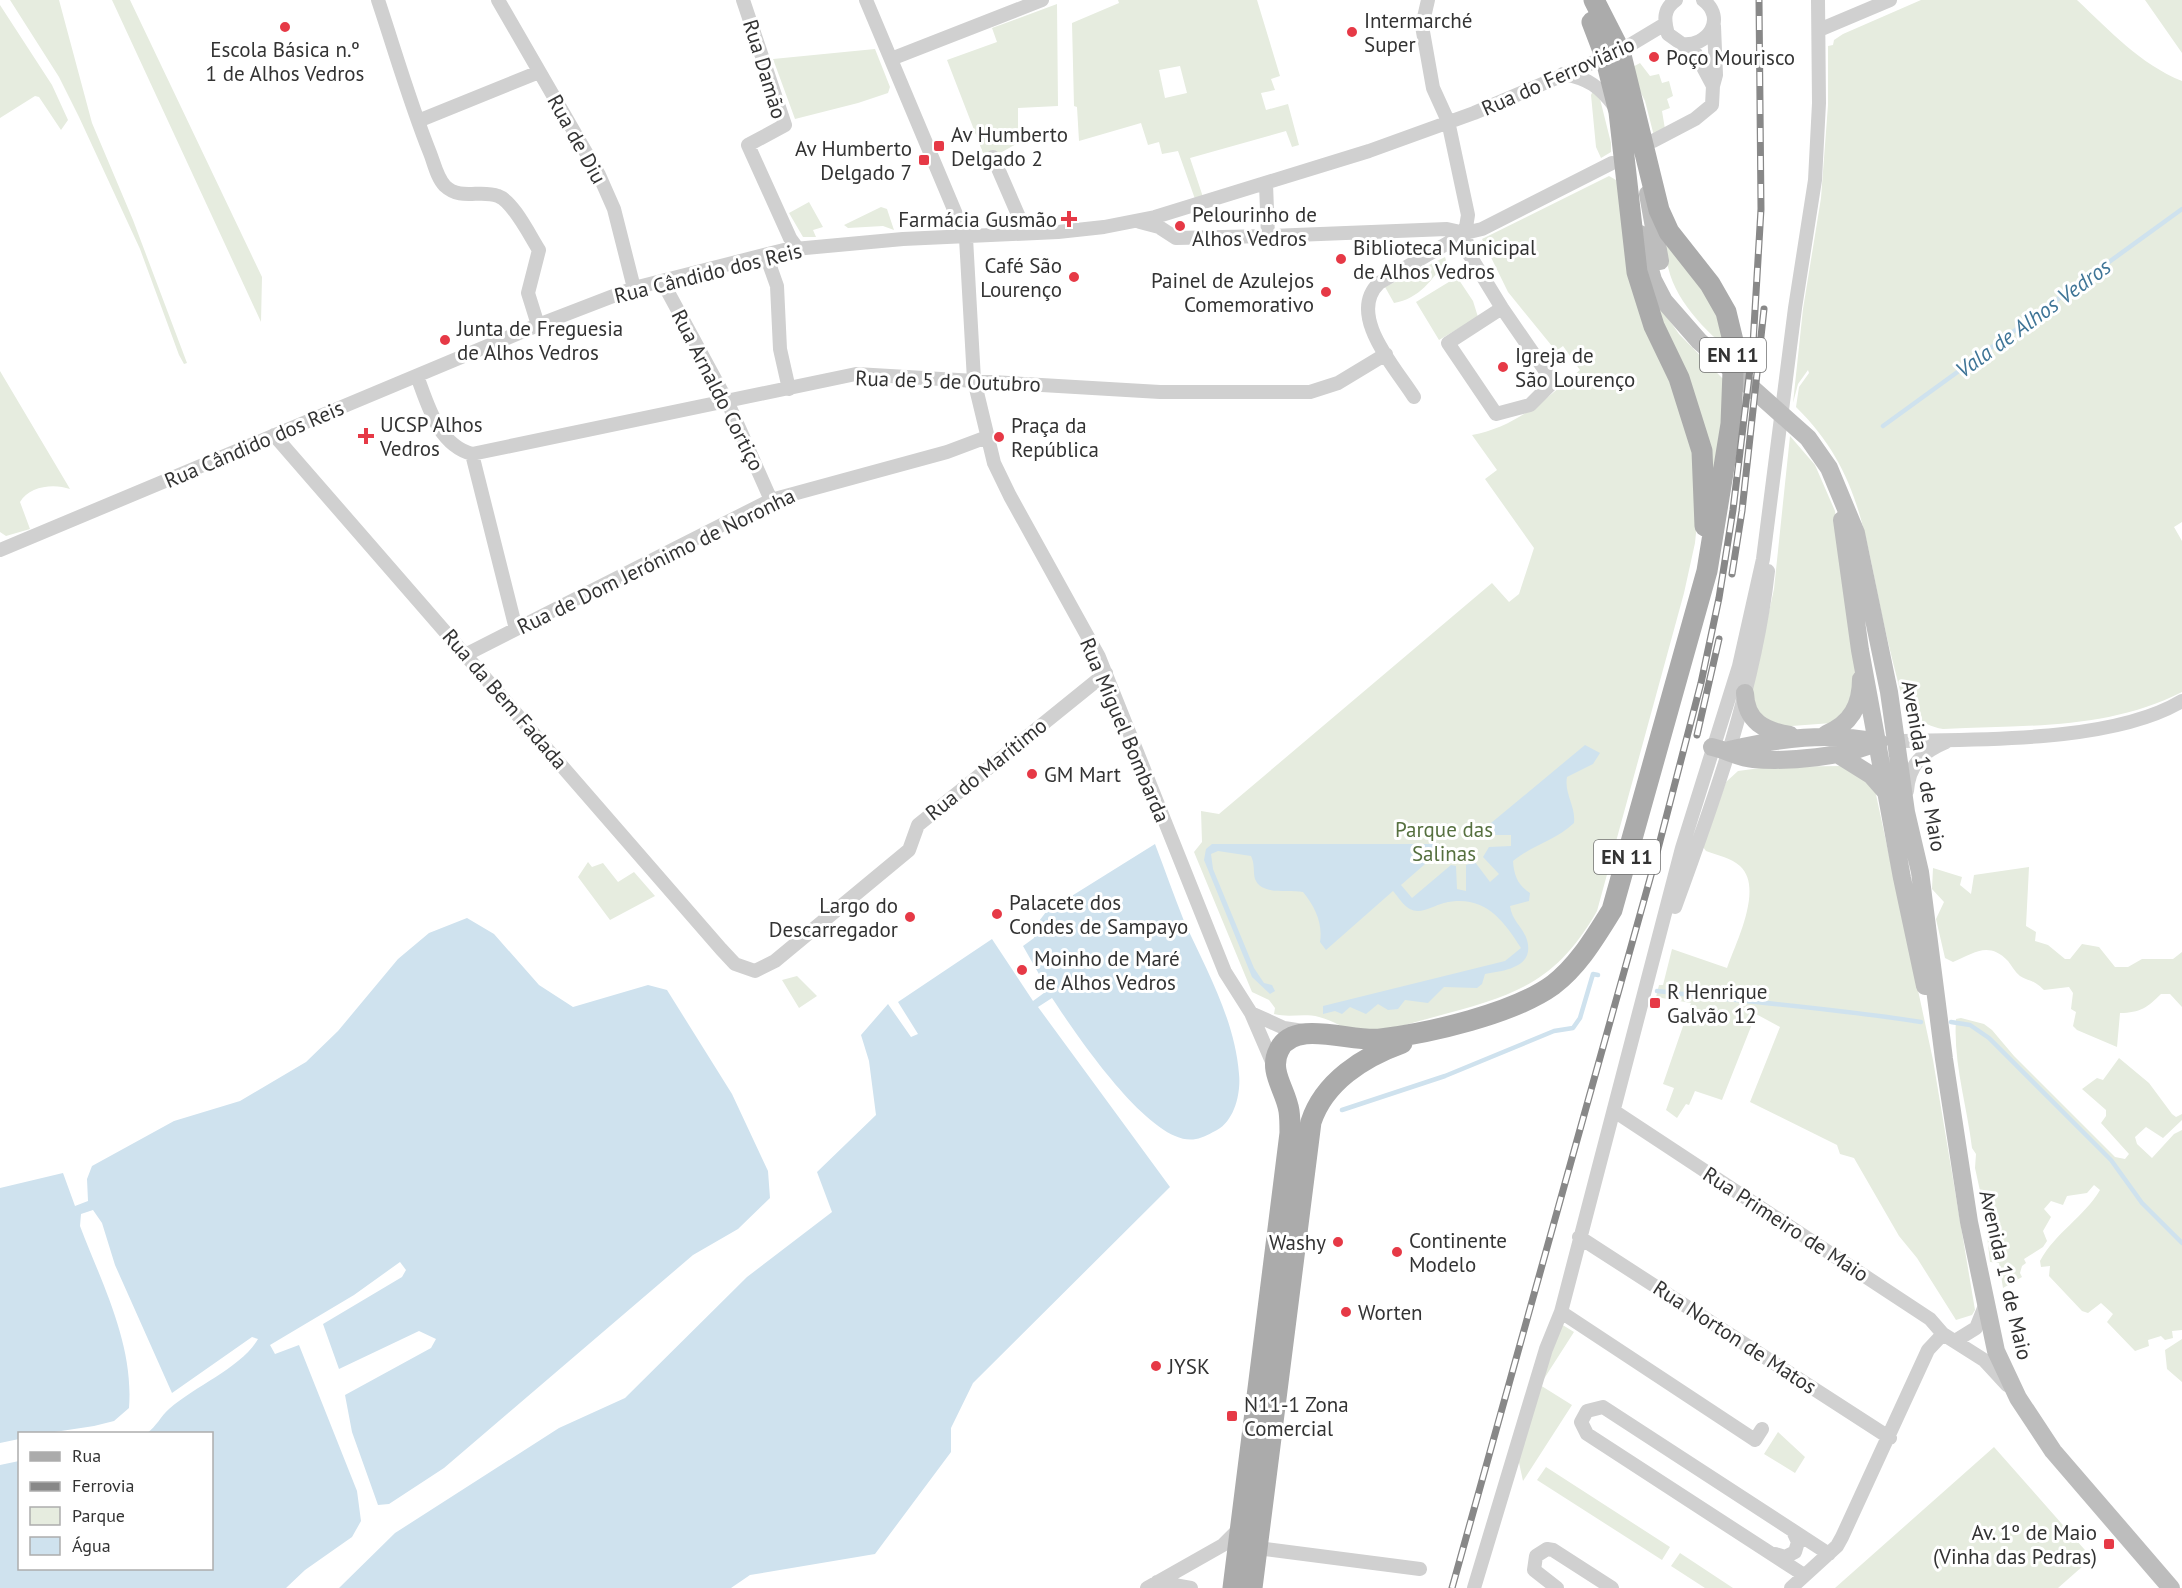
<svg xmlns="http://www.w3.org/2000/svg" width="2182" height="1588" font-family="'PT Sans',sans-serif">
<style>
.green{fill:#e6ecdf;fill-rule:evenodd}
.water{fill:#cfe2ee}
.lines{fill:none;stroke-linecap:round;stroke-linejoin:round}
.stream{stroke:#cfe2ee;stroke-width:4.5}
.minor{stroke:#d0d0d0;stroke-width:14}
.secondary{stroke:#bdbdbd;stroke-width:18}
.primary{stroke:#ababab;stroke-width:21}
.rail-casing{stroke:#888;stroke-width:7}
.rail{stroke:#fff;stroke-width:4.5;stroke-dasharray:14;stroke-linecap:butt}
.poi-dot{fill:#e63946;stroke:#fff;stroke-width:2}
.labels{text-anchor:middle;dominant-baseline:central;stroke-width:6;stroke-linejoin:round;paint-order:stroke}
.shield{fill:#fff;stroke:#707070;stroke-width:1.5}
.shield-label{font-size:20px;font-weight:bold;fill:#333}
.poi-label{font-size:21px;fill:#333;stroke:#fff;text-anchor:start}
.street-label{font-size:21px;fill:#333;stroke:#fff}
.park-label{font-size:21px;fill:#56703f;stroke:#fff}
.water-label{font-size:22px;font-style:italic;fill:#3f7597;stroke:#fff}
</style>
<rect width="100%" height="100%" fill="#fff"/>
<path class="green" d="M 10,0 L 59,0 L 92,123 L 133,220 L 187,363 L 184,364 L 179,355 L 140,249 L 79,117 L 59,77 Z
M 112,0 L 130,0 L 262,277 L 261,322 Z
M 1118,0 L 1257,0 L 1280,76 L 1271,79 L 1275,90 L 1261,93 L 1266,110 L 1288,104 L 1299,145 L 1292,147 L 1286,131 L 1190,158 L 1203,197 L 1195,199 L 1178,151 L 1162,154 L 1159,142 L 1148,145 L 1141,123 L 1079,141 L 1077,107 L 1074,106 L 1072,23 L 1119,3 ZM 1180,66 L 1187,93 L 1165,98 L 1159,70 Z
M 1921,0 L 2077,0 C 2110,31 2140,64 2182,81 L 2182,522 L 2174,527 L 2182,541 L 2182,692 C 2108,730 2024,725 1943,729 C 1920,725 1906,712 1900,690 C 1892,659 1884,627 1878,596 C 1863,520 1853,463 1796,407 L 1799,387 L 1809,373 L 1808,370 L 1798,384 L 1793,403 L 1803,309 L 1821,198 L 1828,105 L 1828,46 L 1833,45 L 1834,40 L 1843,34 Z
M 2145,0 L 2182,0 L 2182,53 Z
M 1057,4 L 1058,106 L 1018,108 L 1018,143 L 993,157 L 983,153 L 947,60 L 997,42 L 992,28 Z
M 0,5 L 52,85 L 68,120 L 61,130 L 39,97 L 35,96 L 0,118 Z
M 875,49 L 890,87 L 888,93 L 858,103 L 795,119 L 773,59 Z
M 1640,63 L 1650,76 L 1659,74 L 1662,83 L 1669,81 L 1673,96 L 1667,99 L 1670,108 L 1662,111 L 1665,129 L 1654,136 L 1645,101 L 1629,69 Z
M 1593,91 L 1599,95 L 1611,143 L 1611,152 L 1601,158 L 1596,147 L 1591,95 Z
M 1609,176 L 1616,180 L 1690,430 L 1699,504 L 1695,543 L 1684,593 L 1597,911 C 1555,985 1512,996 1434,1017 C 1411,1023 1382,1033 1358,1031 C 1343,1029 1333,1020 1319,1017 C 1304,1013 1289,1018 1274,1014 L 1275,1008 L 1269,1000 L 1252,992 L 1194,852 L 1202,842 L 1201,811 L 1219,814 L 1492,583 L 1509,602 L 1519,594 L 1534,548 L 1485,479 L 1497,470 L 1472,435 C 1516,427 1547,398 1580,370 L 1563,346 L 1556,351 L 1508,292 L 1482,239 Z
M 809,202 L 823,227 L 813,230 L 816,237 L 803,237 L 789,213 Z
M 881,207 L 887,209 L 894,230 L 883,226 L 848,228 L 844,225 Z
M 1667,239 L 1712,297 L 1728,349 C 1696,323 1660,283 1667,239 Z
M 1445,257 L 1446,260 C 1433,279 1419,299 1394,303 L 1385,287 Z
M 1457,277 L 1473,301 L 1478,317 L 1439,340 L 1416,302 Z
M 1649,291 L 1679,334 L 1725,381 L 1716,477 Z
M 0,371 L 70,489 C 54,483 29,486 20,502 L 30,529 L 6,536 L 0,532 Z
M 1790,436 L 1815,465 L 1835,511 L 1857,684 L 1855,700 L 1832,723 L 1778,727 L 1758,716 L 1752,690 L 1774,589 Z
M 1844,766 L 1851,768 L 1875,790 L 1933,1060 L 1975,1310 L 1972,1315 L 1956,1320 L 1917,1258 L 1899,1236 L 1854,1158 L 1840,1154 L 1837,1145 L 1750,1102 L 1780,1027 L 1756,1014 L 1722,1100 L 1695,1091 L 1689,1105 L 1686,1104 L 1677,1118 L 1666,1110 L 1674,1088 L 1663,1084 L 1691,1003 L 1656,997 L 1659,985 L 1663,985 L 1672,949 L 1727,968 C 1736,942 1764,888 1740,866 C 1731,858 1717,855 1706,851 L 1703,847 L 1726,782 L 1738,771 L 1768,767 Z
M 588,862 L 592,867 L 603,863 L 618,882 L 634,872 L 655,896 L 610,920 L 578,877 Z
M 2029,867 L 2026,926 L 2036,932 L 2035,941 L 2048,945 L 2065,959 L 2070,959 L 2082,944 L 2099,947 L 2115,967 L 2128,967 L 2142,959 L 2173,959 L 2182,952 L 2182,1007 L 2170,994 L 2161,994 C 2148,1007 2140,1013 2120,1013 L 2117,1047 L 2077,1030 L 2073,1026 L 2076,1012 L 2071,1009 L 2073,993 L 2069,987 L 2044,990 C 2033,979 2030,982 2020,976 C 2015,972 2012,966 2008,961 C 1988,940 1973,954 1953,962 L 1945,958 L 1936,919 L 1944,902 L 1932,889 L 1933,868 L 1962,877 L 1960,885 L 1971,894 L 1974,875 Z
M 797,976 L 817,996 L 799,1008 L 782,980 Z
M 1961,1018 L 1984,1024 L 1992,1030 L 2014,1056 L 2115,1157 L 2125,1159 L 2129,1154 L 2101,1123 L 2106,1116 L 2106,1110 L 2082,1089 L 2097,1078 L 2103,1080 L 2119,1058 L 2149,1083 L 2172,1114 L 2176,1117 L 2182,1114 L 2182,1120 L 2163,1138 L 2146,1127 L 2135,1137 L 2137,1144 L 2152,1158 L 2174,1134 L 2182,1130 L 2182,1330 L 2172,1331 L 2173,1338 L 2165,1340 L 2161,1336 L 2148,1340 L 2149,1346 L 2135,1351 L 2107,1322 L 2113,1314 L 2101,1303 L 2088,1313 L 2082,1311 L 2049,1276 L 2050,1266 L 2041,1267 L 2040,1261 C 2055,1233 2084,1217 2100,1190 L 2094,1185 L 2087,1193 L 2067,1196 L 2063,1205 L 2051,1201 L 2044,1209 L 2051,1217 L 2043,1231 L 2047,1241 L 2043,1247 L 2024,1259 L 2026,1263 L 2022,1266 L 2020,1273 L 2022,1277 L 2003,1288 L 1999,1263 L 1990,1262 L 1984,1209 L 1975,1168 L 1976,1154 L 1972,1148 C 1967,1105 1953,1063 1956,1019 Z
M 1561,1324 L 1574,1332 L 1540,1385 L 1572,1405 L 1523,1481 L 1518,1458 Z
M 2182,1339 L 2182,1382 L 2167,1369 L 2165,1350 Z
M 1778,1432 L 1805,1457 L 1795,1473 L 1764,1454 Z
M 1994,1447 L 2092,1558 L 2058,1588 L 1835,1588 Z
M 1546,1467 L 1670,1547 L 1662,1560 L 1537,1480 Z
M 1680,1553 L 1733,1588 L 1705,1588 L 1671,1566 Z"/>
<path class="water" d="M 1585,745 L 1600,753 L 1593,764 L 1567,777 C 1564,794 1576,806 1574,823 C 1555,841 1532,845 1513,861 C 1514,876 1518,885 1530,893 L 1529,901 L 1510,906 C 1512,921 1523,927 1527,940 C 1535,968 1503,971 1485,974 L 1482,984 L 1477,988 L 1444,987 L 1428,1003 L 1405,1000 L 1398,1009 L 1388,1010 L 1378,1004 L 1366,1014 L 1350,1007 L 1342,1014 L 1335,1011 L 1323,1014 L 1323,1006 L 1505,961 L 1521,948 C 1502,918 1483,894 1444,903 C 1436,905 1426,911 1418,911 C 1406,911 1400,899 1393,891 L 1326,950 L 1320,942 C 1323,923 1315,907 1303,892 C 1288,889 1262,896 1255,879 C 1253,872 1255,864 1251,856 L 1218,851 L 1211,854 L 1213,869 L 1254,968 L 1264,983 L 1272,985 L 1275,991 L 1270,994 L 1252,977 L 1204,860 L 1206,849 L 1212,844 L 1438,844 L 1440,851 L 1401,885 L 1412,898 L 1451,865 L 1456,866 L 1457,889 L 1466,891 L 1466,865 L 1475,862 L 1490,882 L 1499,874 L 1483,857 L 1489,847 L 1511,846 L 1511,835 L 1488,835 L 1485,828 Z
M 1155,844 C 1165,870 1174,896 1184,921 C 1206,969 1235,1020 1239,1074 C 1241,1092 1235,1120 1217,1130 C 1211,1133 1203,1138 1196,1139 C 1152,1149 1074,1031 1052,998 L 1038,1007 L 1170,1187 L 973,1383 L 951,1428 L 951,1452 L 875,1554 L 750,1575 L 731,1588 L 339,1588 L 395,1533 L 559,1428 L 625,1398 L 747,1277 L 832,1212 L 817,1172 L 876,1115 L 869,1061 L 861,1035 L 888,1004 L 911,1037 L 918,1034 L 898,1002 L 992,939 L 1033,1001 L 1048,990 L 1023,946 L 1034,938 L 1036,925 L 1046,912 Z
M 467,918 L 494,934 L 539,985 L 573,1007 L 648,985 L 667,990 L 732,1094 L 768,1171 L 770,1198 L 738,1229 L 693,1255 L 444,1468 L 389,1504 L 378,1505 L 352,1432 L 345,1395 L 431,1348 L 436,1339 L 419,1331 L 339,1369 L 323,1324 L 402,1277 L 406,1270 L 400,1262 L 354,1295 L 270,1345 L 275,1354 L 299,1345 L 357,1491 L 361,1521 L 352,1537 L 305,1570 L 286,1588 L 0,1588 L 0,1465 L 19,1461 L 20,1568 L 212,1568 L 212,1434 L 147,1433 C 156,1427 161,1416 169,1409 C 196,1385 241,1368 258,1339 L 252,1337 L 172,1393 L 115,1265 L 102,1223 L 93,1210 L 81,1214 L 80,1226 C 102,1284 134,1344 129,1408 L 114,1421 L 94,1426 L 48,1433 L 20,1434 L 19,1439 L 0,1443 L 0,1188 L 63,1173 L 75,1206 L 88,1201 L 87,1179 L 92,1166 L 174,1121 L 240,1101 L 306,1062 L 338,1031 L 398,959 L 429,933 Z"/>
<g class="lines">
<path class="stream" d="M 1883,426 L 2182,209
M 1657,991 C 1745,1002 1834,1008 1921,1022
M 1951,1022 L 1970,1025 L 1989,1038 L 2111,1160 L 2142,1203 L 2182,1243
M 1342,1110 L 1445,1076 L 1554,1031 L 1573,1028 L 1580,1018 L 1593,974 L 1598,975"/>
<path class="minor" d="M 378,0 C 395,51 410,103 430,153 C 434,163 437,178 445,186 C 461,201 480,189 498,196 C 513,201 530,236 539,250 L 528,293 L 538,325
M 498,0 L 599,175 L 614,209 L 634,288
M 743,0 L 785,125 L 748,145 L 790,238 L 798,249
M 866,0 L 966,238 L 974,380 L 994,463 L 1010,496 L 1099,657 L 1225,972 L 1251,1013 L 1273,1064
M 1428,0 L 1422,26 L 1433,88 L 1448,121 L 1468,215 L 1465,233 L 1469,254 L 1502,308 L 1553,382 L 1530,405 L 1496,414 L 1448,343 L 1502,308
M 1676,0 C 1663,9 1664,20 1668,34 L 1696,54 L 1713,86 L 1716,75 L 1714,26
M 1819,30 L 1890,0
M 1681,44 C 1708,48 1727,18 1703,0
M 891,59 L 1042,0
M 1563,74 C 1588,78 1600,87 1615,107
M 418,121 L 539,72
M 1653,141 L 1695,119 L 1712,105 L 1713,86
M 993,157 L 1026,233
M 1140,222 L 1159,227 L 1176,238 L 1268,236 L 1266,184
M 1268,236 L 1447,229 L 1465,233
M 766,255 L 777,286 L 780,349 L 789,389
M 662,281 L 728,403 L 771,500
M 417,376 C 428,405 438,445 472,454 L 856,374 L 1160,392 L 1310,392 L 1338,383 L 1386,354
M 1414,397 C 1396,368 1346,315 1379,283 L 1465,233 L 1482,229 L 1612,163
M 274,435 L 721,949 L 735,964 L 755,971 L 775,961 L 909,850 L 918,825 L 1106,673
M 472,454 L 516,629
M 0,550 L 538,325 L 634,288 L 784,250 L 903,239 L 1058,232 L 1104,227 L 1155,217 L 1369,151 L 1474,113 L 1620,51 L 1665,24
M 467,654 L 771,500 L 947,452 L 987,437
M 1896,741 C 1978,739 2112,743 2182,701
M 1907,791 C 1909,765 1922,752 1946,742
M 1675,907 C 1715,798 1755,687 1768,571
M 1251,1013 L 1284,1028 L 1303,1031
M 1614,1111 L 1930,1319 L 1943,1334 L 1984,1360 L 2007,1385
M 1579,1237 L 1890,1438
M 1955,1341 L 1976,1328 L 1986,1303
M 1762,1429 L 1755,1440 L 1561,1312 L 1682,848 L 1739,666 L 1763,559 L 1795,308 L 1815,180 L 1819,103 L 1818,0
M 1257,1548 L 1420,1569
M 1775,1554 L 1785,1557 L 1795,1552 L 1798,1542 L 1793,1531
M 1804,1575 L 1587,1434 L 1581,1422 L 1587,1411 L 1603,1407 L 1829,1554
M 1157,1582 L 1191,1588
M 1147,1588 L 1223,1545 L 1240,1528
M 1474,1588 L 1546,1349 L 1561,1312
M 1557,1588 L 1534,1570 L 1536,1556 L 1547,1549 L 1553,1550 L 1612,1588
M 1791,1588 L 1837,1546 L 1842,1537 L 1928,1350 L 1943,1334"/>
<path class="secondary" d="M 1648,194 L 1660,261
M 1640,234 L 1653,280 L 1664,301 L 1699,341 L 1808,438 L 1829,468 L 1856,533 L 1889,692 L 1906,812 L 1920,872 L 1944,1059 L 1969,1222 L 1996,1351 L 2018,1398 L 2053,1451 L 2171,1588
M 1842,520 L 1860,650 L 1902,878 L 1925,986
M 1745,693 C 1746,722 1765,731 1790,735
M 1826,734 C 1851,724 1861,705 1861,679
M 1712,747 C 1726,750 1739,758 1753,759 C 1788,762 1845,757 1878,742
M 1729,750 C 1782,738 1826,732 1879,742
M 1839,755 L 1871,775 L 1886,792"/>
<path class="primary" d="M 1592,22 L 1605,56 L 1619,112 L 1637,272 L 1654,326 L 1679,378 L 1702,451 L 1705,526
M 1233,1588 L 1290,1133 C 1290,1126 1290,1118 1289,1111 C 1286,1090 1268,1071 1279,1050 C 1294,1018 1352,1043 1381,1039 C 1429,1033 1513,1014 1553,985 C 1579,965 1595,937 1612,910 L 1707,571 L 1731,424 L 1734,345 L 1726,312 L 1710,284 L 1669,232 L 1659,210 L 1620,51 L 1594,0
M 1252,1588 L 1311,1122 C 1324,1082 1363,1057 1402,1043"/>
<defs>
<path id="rail" d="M 1732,574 L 1742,511 L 1764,309
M 1697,735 L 1719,639
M 1452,1588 L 1653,868 L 1701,683 L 1719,598 L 1733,510 L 1753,344 L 1761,209 L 1759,0"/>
</defs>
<use href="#rail" class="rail-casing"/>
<use href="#rail" class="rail"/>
</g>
<g class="poi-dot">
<circle cx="285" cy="27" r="6"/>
<circle cx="1352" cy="32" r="6"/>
<circle cx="1654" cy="57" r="6"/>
<rect x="933" y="140" width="12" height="12" rx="3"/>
<rect x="918" y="154" width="12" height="12" rx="3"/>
<path d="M1066 210h6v6h6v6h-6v6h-6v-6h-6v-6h6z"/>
<circle cx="1180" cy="226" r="6"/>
<circle cx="1341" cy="259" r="6"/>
<circle cx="1074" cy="277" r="6"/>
<circle cx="1326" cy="292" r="6"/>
<circle cx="445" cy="340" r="6"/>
<circle cx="1503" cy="367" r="6"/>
<path d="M363 427h6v6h6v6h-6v6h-6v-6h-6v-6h6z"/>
<circle cx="999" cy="437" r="6"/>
<circle cx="1032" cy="774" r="6"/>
<circle cx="997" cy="914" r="6"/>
<circle cx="910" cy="917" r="6"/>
<circle cx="1022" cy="970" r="6"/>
<rect x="1649" y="997" width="12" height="12" rx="3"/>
<circle cx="1338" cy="1242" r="6"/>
<circle cx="1397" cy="1252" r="6"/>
<circle cx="1346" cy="1312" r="6"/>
<circle cx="1156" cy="1366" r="6"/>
<rect x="1226" y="1410" width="12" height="12" rx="3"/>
<rect x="2103" y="1538" width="12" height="12" rx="3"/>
</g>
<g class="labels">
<g class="shield">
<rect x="1700" y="338" width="66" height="34" rx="4.5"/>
<rect x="1594" y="840" width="66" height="34" rx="4.5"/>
</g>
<g class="shield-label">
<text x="1733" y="355">EN 11</text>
<text x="1627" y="857">EN 11</text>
</g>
<g class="poi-label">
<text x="1364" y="20">Intermarché<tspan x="1364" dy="24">Super</tspan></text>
<text x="285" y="49" text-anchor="middle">Escola Básica n.º<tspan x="285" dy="24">1 de Alhos Vedros</tspan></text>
<text x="1666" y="57">Poço Mourisco</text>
<text x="951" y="134">Av Humberto<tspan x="951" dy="24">Delgado 2</tspan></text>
<text x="912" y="148" text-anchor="end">Av Humberto<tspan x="912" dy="24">Delgado 7</tspan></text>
<text x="1192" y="214">Pelourinho de<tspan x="1192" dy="24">Alhos Vedros</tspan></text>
<text x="1057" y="219" text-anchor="end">Farmácia Gusmão</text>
<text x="1353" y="247">Biblioteca Municipal<tspan x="1353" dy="24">de Alhos Vedros</tspan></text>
<text x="1062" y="265" text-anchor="end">Café São<tspan x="1062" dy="24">Lourenço</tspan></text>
<text x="1314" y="280" text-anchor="end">Painel de Azulejos<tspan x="1314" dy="24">Comemorativo</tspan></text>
<text x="457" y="328">Junta de Freguesia<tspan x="457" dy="24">de Alhos Vedros</tspan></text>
<text x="1515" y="355">Igreja de<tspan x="1515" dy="24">São Lourenço</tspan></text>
<text x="380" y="424">UCSP Alhos<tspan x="380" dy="24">Vedros</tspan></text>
<text x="1011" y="425">Praça da<tspan x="1011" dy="24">República</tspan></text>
<text x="1044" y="774">GM Mart</text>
<text x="1009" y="902">Palacete dos<tspan x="1009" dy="24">Condes de Sampayo</tspan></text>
<text x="898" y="905" text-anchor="end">Largo do<tspan x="898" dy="24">Descarregador</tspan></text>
<text x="1034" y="958">Moinho de Maré<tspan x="1034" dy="24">de Alhos Vedros</tspan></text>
<text x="1667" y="991">R Henrique<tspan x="1667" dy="24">Galvão 12</tspan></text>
<text x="1409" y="1240">Continente<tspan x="1409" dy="24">Modelo</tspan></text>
<text x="1326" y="1242" text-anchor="end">Washy</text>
<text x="1358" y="1312">Worten</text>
<text x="1168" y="1366">JYSK</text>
<text x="1244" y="1404">N11-1 Zona<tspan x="1244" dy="24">Comercial</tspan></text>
<text x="2097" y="1532" text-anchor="end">Av. 1º de Maio<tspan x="2097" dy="24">(Vinha das Pedras)</tspan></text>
</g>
<g class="street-label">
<text transform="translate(765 69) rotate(73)">Rua Damão</text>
<text transform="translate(1558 76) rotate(-24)">Rua do Ferroviário</text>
<text transform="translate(577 139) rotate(61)">Rua de Diu</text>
<text transform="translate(708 273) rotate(-14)">Rua Cândido dos Reis</text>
<text transform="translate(948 381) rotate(2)">Rua de 5 de Outubro</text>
<text transform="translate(718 390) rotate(63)">Rua Arnaldo Cortiço</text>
<text transform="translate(254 444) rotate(-23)">Rua Cândido dos Reis</text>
<text transform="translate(656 561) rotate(-26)">Rua de Dom Jerónimo de Noronha</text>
<text transform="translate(505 699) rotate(49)">Rua da Bem Fadada</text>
<text transform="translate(1125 730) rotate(67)">Rua Miguel Bombarda</text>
<text transform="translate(1924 766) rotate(80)">Avenida 1º de Maio</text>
<text transform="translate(986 769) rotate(-39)">Rua do Marítimo</text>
<text transform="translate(1786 1224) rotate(33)">Rua Primeiro de Maio</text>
<text transform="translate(2006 1275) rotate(77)">Avenida 1º de Maio</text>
<text transform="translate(1735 1337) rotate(33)">Rua Norton de Matos</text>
</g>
<g class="park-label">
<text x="1444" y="829">Parque das<tspan x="1444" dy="24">Salinas</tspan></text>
</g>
<g class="water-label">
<text transform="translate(2033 318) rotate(-36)">Vala de Alhos Vedros</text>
</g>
</g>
<rect x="18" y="1432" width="195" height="138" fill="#ffffff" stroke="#adadad" stroke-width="1.5"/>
<rect x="30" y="1452" width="30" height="9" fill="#ababab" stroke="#adadad" stroke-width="1.5"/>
<text x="72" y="1462" font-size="18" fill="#333333">Rua</text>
<rect x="30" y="1482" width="30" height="9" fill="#888888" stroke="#adadad" stroke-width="1.5"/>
<text x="72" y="1492" font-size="18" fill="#333333">Ferrovia</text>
<rect x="30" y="1507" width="30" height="18" fill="#e6ecdf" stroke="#adadad" stroke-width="1.5"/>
<text x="72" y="1522" font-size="18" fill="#333333">Parque</text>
<rect x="30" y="1537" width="30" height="18" fill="#cfe2ee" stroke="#adadad" stroke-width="1.5"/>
<text x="72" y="1552" font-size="18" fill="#333333">Água</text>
</svg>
